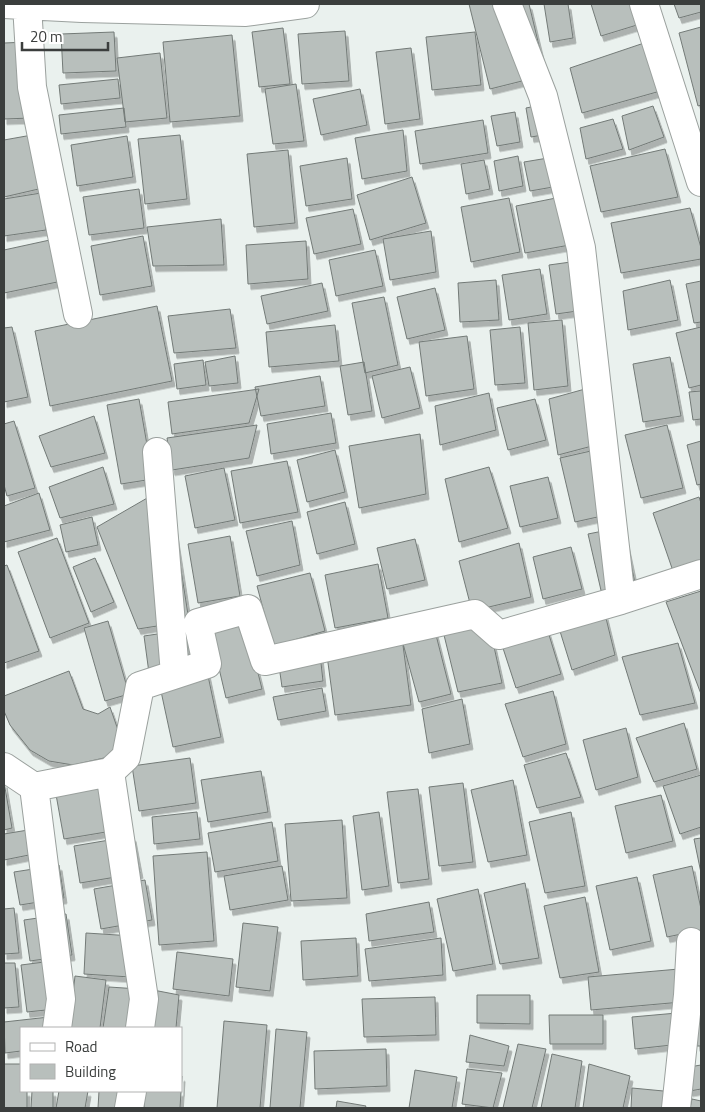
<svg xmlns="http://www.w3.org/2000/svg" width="705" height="1112" font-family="'Titillium Web',sans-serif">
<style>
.building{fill:#b8bfbc;stroke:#737a77;filter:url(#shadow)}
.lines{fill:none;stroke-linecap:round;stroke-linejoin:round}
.minor-casing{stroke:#9ba19e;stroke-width:30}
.minor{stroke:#fff;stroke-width:28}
</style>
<defs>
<filter id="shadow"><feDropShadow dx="3" dy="5.5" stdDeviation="0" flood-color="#0004"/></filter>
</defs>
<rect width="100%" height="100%" fill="#eaf1ee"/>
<path class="building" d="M 469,4 L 529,4 L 546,75 L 490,89 Z
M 544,4 L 568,4 L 573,38 L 550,42 Z
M 591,4 L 630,4 L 637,25 L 601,36 Z
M 674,4 L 701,4 L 701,12 L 679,18 Z
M 701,27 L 701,105 L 698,106 L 679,33 Z
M 283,28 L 290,84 L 259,87 L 252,32 Z
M 345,31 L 349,81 L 302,84 L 298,34 Z
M 114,32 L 116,71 L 63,73 L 61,34 Z
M 475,32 L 481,85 L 432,90 L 426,37 Z
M 232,35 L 240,116 L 170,122 L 163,42 Z
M 650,41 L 664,90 L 582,113 L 570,68 Z
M 28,42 L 31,118 L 4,119 L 4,43 Z
M 411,48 L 420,119 L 385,124 L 376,52 Z
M 160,53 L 167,118 L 125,122 L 117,58 Z
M 118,79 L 120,98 L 61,104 L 59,85 Z
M 296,84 L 304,141 L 273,144 L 265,89 Z
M 360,89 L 367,125 L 321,135 L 313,99 Z
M 550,103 L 555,133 L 531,137 L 526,108 Z
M 653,106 L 664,137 L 629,150 L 622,116 Z
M 124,108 L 126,127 L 61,134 L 59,115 Z
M 515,112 L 520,142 L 497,146 L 491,116 Z
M 613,119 L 623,149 L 586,159 L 580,128 Z
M 483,120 L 488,153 L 420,164 L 415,131 Z
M 403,130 L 407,171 L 362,179 L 355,138 Z
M 32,135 L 43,188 L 4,197 L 4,140 Z
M 180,135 L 187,199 L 145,204 L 138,139 Z
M 127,136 L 133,177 L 77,186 L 71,145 Z
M 665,149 L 678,197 L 601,212 L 590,166 Z
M 288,150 L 295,223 L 254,227 L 247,154 Z
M 518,156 L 523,186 L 499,191 L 494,161 Z
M 347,158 L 352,199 L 306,206 L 300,166 Z
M 548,158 L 553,187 L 530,191 L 524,162 Z
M 484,160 L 490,189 L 466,194 L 461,164 Z
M 412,177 L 426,223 L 370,240 L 357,195 Z
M 139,189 L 144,228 L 89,235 L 83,197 Z
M 41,193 L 46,230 L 4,236 L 4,199 Z
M 561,197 L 570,245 L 525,253 L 516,206 Z
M 509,198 L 520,252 L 471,262 L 461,207 Z
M 690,208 L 701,248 L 701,259 L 621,273 L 611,223 Z
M 353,209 L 361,244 L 314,254 L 306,218 Z
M 221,219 L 224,265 L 153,266 L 147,227 Z
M 431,231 L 436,272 L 390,280 L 383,239 Z
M 143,236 L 152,286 L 100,295 L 91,246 Z
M 59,238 L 67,280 L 4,293 L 4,250 Z
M 306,241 L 308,279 L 248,284 L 246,245 Z
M 375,250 L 383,286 L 336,296 L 329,260 Z
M 578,261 L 585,310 L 556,314 L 549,265 Z
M 540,269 L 547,314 L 509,320 L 502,275 Z
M 496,280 L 499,320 L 460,322 L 458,283 Z
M 670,280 L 678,320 L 628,330 L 623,291 Z
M 701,281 L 701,322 L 694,323 L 686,284 Z
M 322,283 L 328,311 L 267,324 L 261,296 Z
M 435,288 L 445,330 L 407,339 L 397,297 Z
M 384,297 L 398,365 L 365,373 L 352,303 Z
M 157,306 L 172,381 L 50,406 L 35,331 Z
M 230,309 L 236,348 L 174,353 L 168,316 Z
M 562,320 L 568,386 L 534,390 L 528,323 Z
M 335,325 L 339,361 L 269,367 L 266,332 Z
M 12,327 L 28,397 L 4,402 L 4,328 Z
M 520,327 L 525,383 L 495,385 L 490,330 Z
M 701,327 L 701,385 L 689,388 L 676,333 Z
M 467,336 L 474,389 L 426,396 L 419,342 Z
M 235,356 L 238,383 L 209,386 L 205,362 Z
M 670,357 L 681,416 L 643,422 L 633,364 Z
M 203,360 L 206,385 L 177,389 L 174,364 Z
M 364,362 L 372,411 L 348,415 L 340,366 Z
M 410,367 L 420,408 L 382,418 L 372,376 Z
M 320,376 L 325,406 L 261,416 L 255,387 Z
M 259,389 L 249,423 L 172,434 L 168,402 Z
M 585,389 L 596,445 L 558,455 L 549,399 Z
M 701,391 L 701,419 L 693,420 L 689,392 Z
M 489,393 L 496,430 L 440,445 L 435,406 Z
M 139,399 L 153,479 L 121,484 L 107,405 Z
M 535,399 L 546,440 L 508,450 L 497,408 Z
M 331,413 L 336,443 L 271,454 L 267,424 Z
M 94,416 L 105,453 L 51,467 L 39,436 Z
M 14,421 L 35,488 L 7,496 L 4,485 L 4,424 Z
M 257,425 L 249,458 L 172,470 L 167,438 Z
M 667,425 L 683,488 L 641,498 L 625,435 Z
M 420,434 L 426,494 L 359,508 L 349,446 Z
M 701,441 L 701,484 L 697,485 L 687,445 Z
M 604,448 L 620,512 L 575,522 L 560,458 Z
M 335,450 L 345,492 L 307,502 L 297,460 Z
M 287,461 L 298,512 L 240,523 L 231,471 Z
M 103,467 L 114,504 L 60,518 L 49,487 Z
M 489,467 L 508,528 L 459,542 L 445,479 Z
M 224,468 L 235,520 L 195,528 L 185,476 Z
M 548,477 L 558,518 L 520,527 L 510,486 Z
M 168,486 L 189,621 L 138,629 L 97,527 Z
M 39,493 L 50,530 L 4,542 L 4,506 Z
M 699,497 L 701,503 L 701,564 L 674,574 L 653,513 Z
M 345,502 L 355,544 L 317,554 L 307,512 Z
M 92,517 L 98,545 L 66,552 L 60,525 Z
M 292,521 L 300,565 L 257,576 L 246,531 Z
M 623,527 L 637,592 L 603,599 L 588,534 Z
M 230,536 L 240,596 L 198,603 L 188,544 Z
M 57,538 L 89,623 L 50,638 L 18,552 Z
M 415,539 L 425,580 L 387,589 L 377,548 Z
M 519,543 L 531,597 L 472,611 L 459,561 Z
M 571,547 L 582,589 L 543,599 L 533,557 Z
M 95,558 L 114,602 L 91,612 L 73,567 Z
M 378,564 L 388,618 L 335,628 L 325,575 Z
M 7,565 L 39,651 L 4,663 L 4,566 Z
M 310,573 L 325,631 L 273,646 L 257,586 Z
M 701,591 L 701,694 L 666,602 Z
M 605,614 L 615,655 L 572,670 L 559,628 Z
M 244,617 L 262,689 L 226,698 L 209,626 Z
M 108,621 L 129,694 L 105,701 L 84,628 Z
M 489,624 L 502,683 L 458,692 L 443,631 Z
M 546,625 L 561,674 L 516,688 L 500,639 Z
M 184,630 L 190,667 L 149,673 L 144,636 Z
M 435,631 L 451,694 L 419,702 L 402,640 Z
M 402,638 L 411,705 L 335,715 L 326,648 Z
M 678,643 L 695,703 L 640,715 L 622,657 Z
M 320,654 L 323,681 L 282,687 L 278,659 Z
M 69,671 L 83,709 L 98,714 L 110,707 L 126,753 L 73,765 L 49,761 L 30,750 L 10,725 L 4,711 L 4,696 Z
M 207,671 L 221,737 L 173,747 L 159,682 Z
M 322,688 L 326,711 L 278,720 L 273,697 Z
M 553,691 L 566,744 L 523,757 L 505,704 Z
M 462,699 L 470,744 L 429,753 L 422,709 Z
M 684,723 L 697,769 L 654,782 L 636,738 Z
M 626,728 L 638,777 L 596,790 L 583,740 Z
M 566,753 L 581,797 L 537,808 L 524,765 Z
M 190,758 L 196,803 L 139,811 L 132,766 Z
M 261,771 L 268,812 L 208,822 L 201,780 Z
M 701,775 L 701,827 L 680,834 L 663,786 Z
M 122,777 L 130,828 L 64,839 L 55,789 Z
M 513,780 L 527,855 L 488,862 L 471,790 Z
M 4,782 L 12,828 L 4,830 Z
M 463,783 L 473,862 L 439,866 L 429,787 Z
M 418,789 L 429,879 L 398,883 L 387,792 Z
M 661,795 L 673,841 L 626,853 L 615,806 Z
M 197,812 L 200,839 L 154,844 L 152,817 Z
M 379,812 L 389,886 L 362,890 L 353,816 Z
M 571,812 L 585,886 L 545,893 L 529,822 Z
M 342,820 L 347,898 L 291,901 L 285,824 Z
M 272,822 L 278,861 L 215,872 L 208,833 Z
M 34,829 L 39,853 L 4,860 L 4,834 Z
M 133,836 L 140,873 L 80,883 L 74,846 Z
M 701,838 L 701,873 L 694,839 Z
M 207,852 L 214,941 L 159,945 L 153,856 Z
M 59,865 L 64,898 L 20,905 L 14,872 Z
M 282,866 L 288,900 L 230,910 L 224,876 Z
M 692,866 L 701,909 L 701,930 L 667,937 L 653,875 Z
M 637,877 L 651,941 L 610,950 L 596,886 Z
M 145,880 L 152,920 L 101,929 L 94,889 Z
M 525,883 L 539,958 L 500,964 L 484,893 Z
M 478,889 L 493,964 L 453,971 L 437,899 Z
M 585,897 L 599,972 L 560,978 L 544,906 Z
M 429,902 L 434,932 L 369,941 L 366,914 Z
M 14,908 L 19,953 L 4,954 L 4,909 Z
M 66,914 L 72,955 L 30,961 L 24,920 Z
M 243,923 L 278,927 L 270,991 L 236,987 Z
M 86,933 L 133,936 L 130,977 L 84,974 Z
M 356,938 L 358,976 L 303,980 L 301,941 Z
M 441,938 L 443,975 L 369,981 L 365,949 Z
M 177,952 L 233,959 L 229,996 L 173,989 Z
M 60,960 L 65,1008 L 27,1012 L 21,965 Z
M 4,963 L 15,963 L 19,1007 L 4,1008 Z
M 679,969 L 682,1002 L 591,1010 L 588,977 Z
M 75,976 L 106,980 L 100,1028 L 69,1028 Z
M 109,987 L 139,989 L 136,1028 L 103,1028 Z
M 148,989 L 179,995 L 176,1028 L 145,1028 Z
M 477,995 L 530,995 L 530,1024 L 477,1023 Z
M 435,997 L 436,1035 L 364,1037 L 362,999 Z
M 677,1013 L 681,1044 L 635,1049 L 632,1017 Z
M 549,1015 L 603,1015 L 603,1044 L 550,1044 Z
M 58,1016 L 60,1028 L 21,1028 L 21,1051 L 5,1053 L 4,1022 Z
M 224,1021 L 267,1025 L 260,1108 L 217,1108 Z
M 695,1021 L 701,1021 L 701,1046 L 697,1046 Z
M 276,1029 L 307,1032 L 300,1108 L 270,1108 Z
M 470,1035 L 509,1046 L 504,1066 L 466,1062 Z
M 518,1044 L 546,1049 L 532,1108 L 503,1108 Z
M 386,1049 L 387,1086 L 315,1089 L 314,1051 Z
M 552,1054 L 582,1061 L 575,1108 L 541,1108 Z
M 4,1064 L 21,1064 L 21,1091 L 27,1091 L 27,1108 L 4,1108 Z
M 589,1064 L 630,1076 L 623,1108 L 583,1108 Z
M 701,1065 L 701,1089 L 690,1091 L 683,1068 Z
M 467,1069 L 502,1073 L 493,1108 L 462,1104 Z
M 415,1070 L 457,1077 L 452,1108 L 409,1108 Z
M 181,1076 L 182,1076 L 180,1108 L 144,1108 L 145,1091 L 181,1091 Z
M 632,1088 L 674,1092 L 673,1108 L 631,1108 Z
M 32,1091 L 53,1091 L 53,1108 L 31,1108 Z
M 59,1091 L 88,1091 L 85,1108 L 56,1108 Z
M 99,1091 L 133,1091 L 131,1108 L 98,1108 Z
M 692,1099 L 701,1101 L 701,1108 L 690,1108 Z
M 337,1101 L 366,1106 L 365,1108 L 336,1108 Z"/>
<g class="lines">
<defs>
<path id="minor" d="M 4,4 L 82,8 L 246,12 L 305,4
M 507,4 L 543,96 L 581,248 L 621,600
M 644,4 L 701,182
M 27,5 L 32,87 L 78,314
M 157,452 L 175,674
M 4,767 L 34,787 L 110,772 L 126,757 L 140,686 L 207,664 L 198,623 L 248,609 L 265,661 L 475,614 L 499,635 L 621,600 L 701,574
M 110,772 L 144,999 L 140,1028
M 34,787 L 61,999 L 57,1028
M 129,1108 L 132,1091
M 676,1108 L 688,995 L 691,942"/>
</defs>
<use href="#minor" class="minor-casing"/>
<use href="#minor" class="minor"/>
</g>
<rect width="705" height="1112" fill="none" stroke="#3b3e3d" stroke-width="10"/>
<rect x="20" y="1027" width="162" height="65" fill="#ffffff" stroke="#b1b2b1"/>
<rect x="30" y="1043" width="25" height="8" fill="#ffffff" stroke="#b1b2b1"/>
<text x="65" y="1052" font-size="15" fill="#3b3e3d">Road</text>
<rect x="30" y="1064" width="25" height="15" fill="#b8bfbc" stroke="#b1b2b1"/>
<text x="65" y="1077" font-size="15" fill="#3b3e3d">Building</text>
<path d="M22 42v8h86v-8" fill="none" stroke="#3b3e3d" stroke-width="2.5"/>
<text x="30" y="42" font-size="15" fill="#3b3e3d" stroke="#ffffff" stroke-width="4" paint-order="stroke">20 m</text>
</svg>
